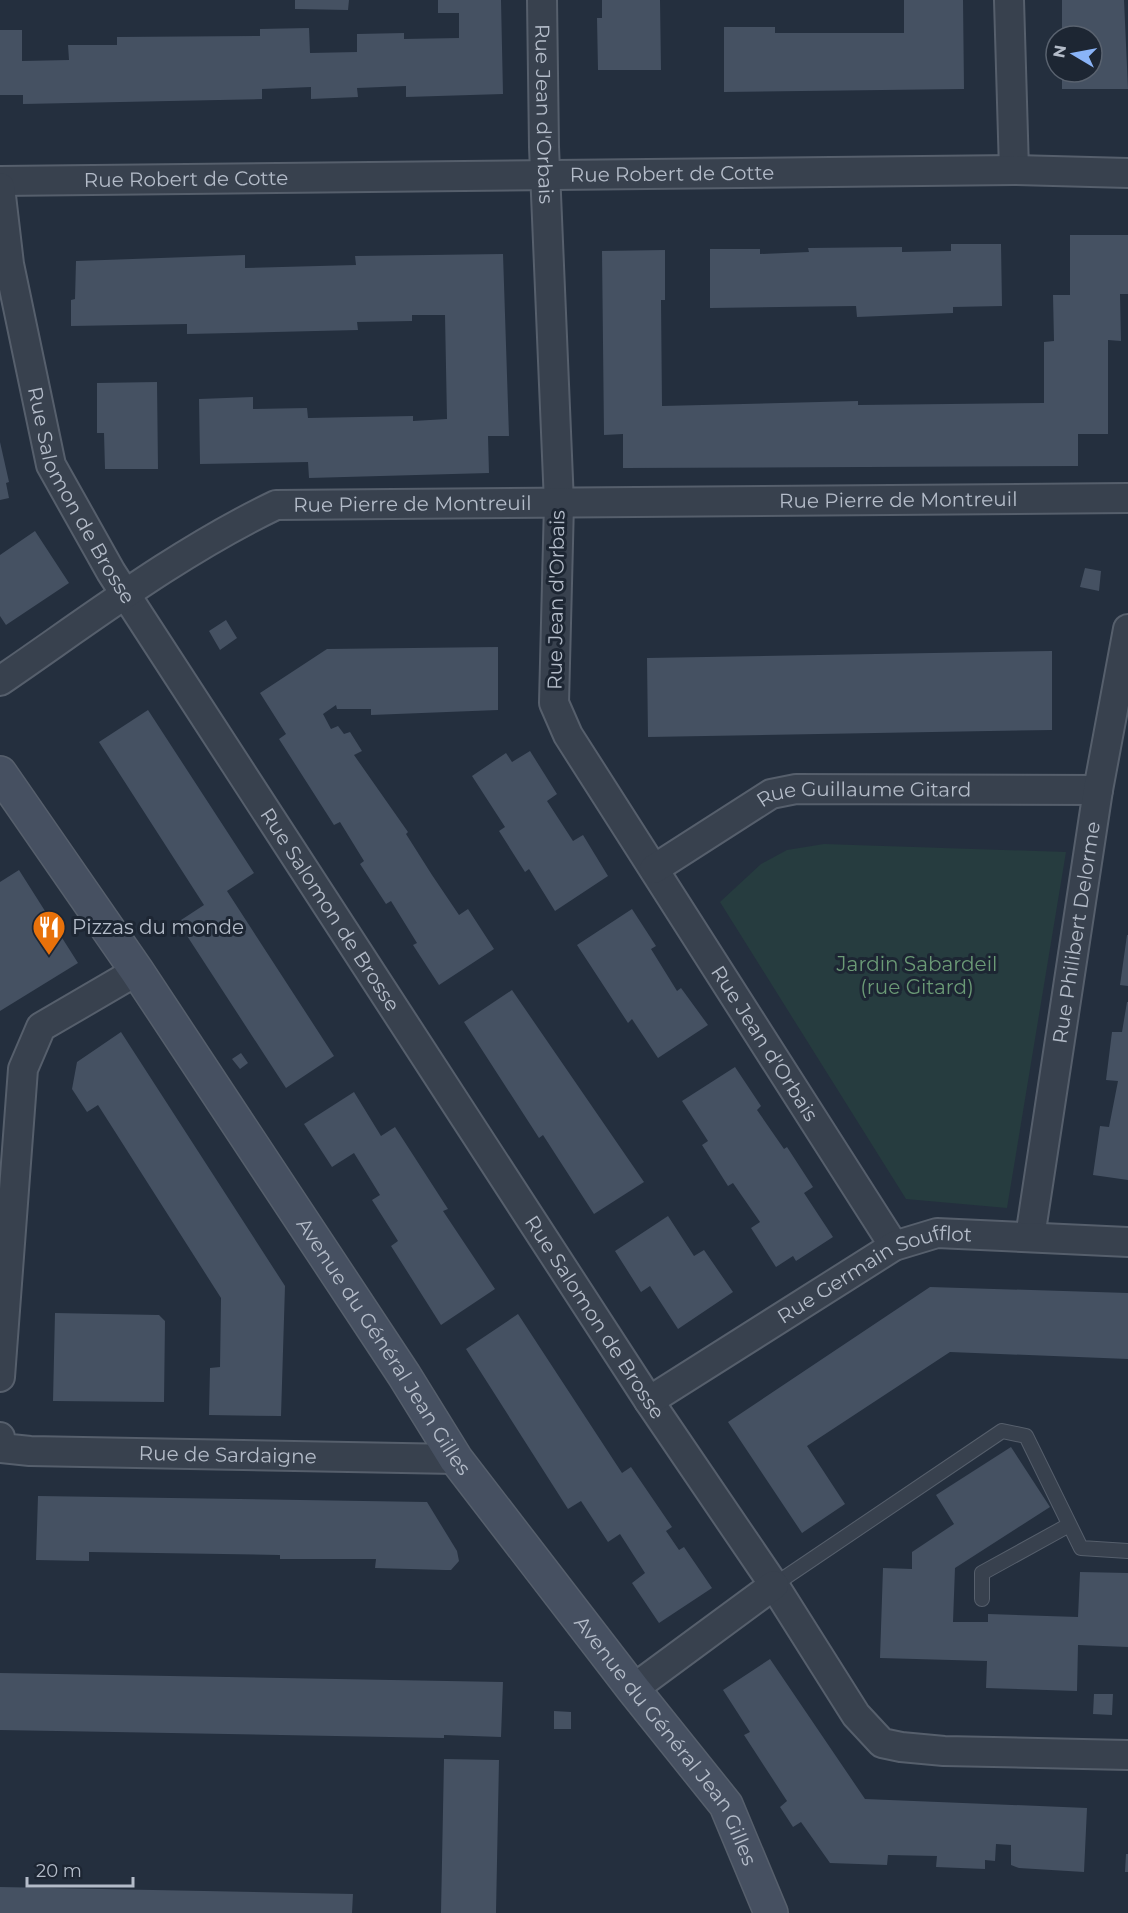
<svg xmlns="http://www.w3.org/2000/svg" width="1128" height="1913" font-family="Montserrat,sans-serif">
<style>
.green{fill:#263c3f}
.building{fill:#455162}
.lines{fill:none;stroke-linecap:round;stroke-linejoin:round}
.service-casing{stroke:#565f6c;stroke-width:16}
.minor-casing{stroke:#565f6c;stroke-width:32}
.secondary-casing{stroke:#565f6c;stroke-width:36}
.service{stroke:#38414e;stroke-width:14}
.minor{stroke:#38414e;stroke-width:28}
.secondary{stroke:#465061;stroke-width:33}
.labels{text-anchor:middle;dominant-baseline:central;stroke-width:6;stroke-linejoin:round;paint-order:stroke}
.street-label{font-size:20px;fill:#b4bcc9;stroke:#1d2633}
.poi-label{font-size:20px;fill:#b4bcc9;stroke:#1d2633;text-anchor:start}
.park-label{font-size:20px;fill:#6b9a76;stroke:#1d2633}
</style>
<rect width="100%" height="100%" fill="#242f3e"/>
<path class="green" d="M 824,844 L 1066,852 L 1007,1208 L 906,1199 L 720,902 L 761,864 L 787,850 Z"/>
<path class="building" d="M 295,0 L 349,0 L 348,10 L 295,9 Z
M 438,0 L 501,0 L 503,94 L 406,97 L 406,86 L 357,88 L 358,97 L 311,99 L 311,87 L 262,89 L 262,99 L 23,104 L 23,95 L 0,95 L 0,30 L 22,30 L 22,61 L 69,60 L 68,45 L 117,45 L 117,37 L 260,36 L 260,29 L 309,28 L 310,53 L 357,52 L 357,34 L 404,33 L 404,39 L 459,38 L 459,13 L 438,13 Z
M 602,0 L 660,0 L 661,70 L 598,70 L 597,18 L 602,18 Z
M 904,0 L 963,0 L 964,89 L 724,92 L 724,27 L 775,27 L 775,33 L 904,33 Z
M 1062,0 L 1124,0 L 1128,89 L 1062,89 L 1062,72 L 1092,72 L 1092,36 L 1062,36 Z
M 1070,235 L 1128,235 L 1128,294 L 1120,294 L 1121,341 L 1108,340 L 1108,434 L 1078,434 L 1078,466 L 623,468 L 623,434 L 604,435 L 602,251 L 665,250 L 665,300 L 661,300 L 662,406 L 858,401 L 858,405 L 1044,403 L 1044,342 L 1054,341 L 1053,295 L 1070,295 Z
M 951,244 L 1001,244 L 1002,306 L 953,307 L 953,313 L 857,317 L 856,306 L 710,308 L 710,249 L 760,249 L 760,254 L 809,252 L 808,248 L 902,247 L 902,252 L 951,251 Z
M 503,254 L 509,436 L 488,436 L 489,473 L 309,478 L 308,462 L 200,464 L 199,399 L 253,397 L 253,409 L 307,408 L 308,418 L 413,416 L 413,421 L 447,419 L 445,315 L 412,315 L 412,321 L 357,322 L 358,330 L 187,334 L 187,324 L 71,326 L 71,300 L 75,299 L 76,261 L 245,255 L 245,268 L 356,265 L 355,256 Z
M 157,382 L 158,469 L 105,469 L 104,433 L 97,433 L 97,383 Z
M 0,442 L 9,482 L 6,483 L 9,498 L 0,500 Z
M 35,531 L 69,583 L 6,625 L 0,616 L 0,555 Z
M 1085,568 L 1101,571 L 1099,591 L 1080,587 Z
M 226,620 L 237,638 L 220,650 L 209,631 Z
M 498,647 L 498,710 L 371,715 L 371,709 L 337,709 L 336,705 L 323,714 L 331,729 L 338,726 L 344,734 L 350,732 L 362,751 L 354,755 L 408,832 L 406,834 L 432,875 L 459,915 L 468,909 L 494,949 L 439,985 L 413,945 L 417,943 L 391,901 L 386,904 L 360,864 L 364,861 L 340,822 L 334,825 L 279,739 L 286,734 L 260,693 L 327,649 Z
M 1052,651 L 1052,730 L 648,737 L 647,658 Z
M 148,710 L 254,873 L 227,891 L 334,1056 L 286,1088 L 178,922 L 204,905 L 99,742 Z
M 530,751 L 557,794 L 547,801 L 573,841 L 583,835 L 608,876 L 555,911 L 529,869 L 525,872 L 499,831 L 505,827 L 472,776 L 506,753 L 512,762 Z
M 19,870 L 78,963 L 0,1011 L 0,882 Z
M 632,909 L 656,946 L 651,949 L 677,991 L 681,988 L 708,1025 L 658,1058 L 632,1019 L 628,1023 L 577,945 Z
M 1127,935 L 1128,935 L 1128,986 L 1120,985 Z
M 512,990 L 644,1182 L 594,1214 L 543,1135 L 539,1138 L 464,1022 Z
M 1127,1002 L 1128,1002 L 1128,1180 L 1093,1175 L 1100,1126 L 1109,1127 L 1118,1081 L 1106,1080 L 1112,1032 L 1122,1032 Z
M 121,1032 L 285,1286 L 281,1416 L 209,1415 L 210,1368 L 220,1367 L 221,1298 L 98,1105 L 87,1112 L 72,1089 L 77,1062 Z
M 241,1053 L 248,1063 L 240,1069 L 232,1059 Z
M 735,1067 L 761,1106 L 757,1110 L 784,1149 L 787,1147 L 813,1187 L 804,1193 L 833,1237 L 796,1261 L 793,1256 L 776,1267 L 751,1228 L 760,1222 L 733,1183 L 728,1186 L 702,1145 L 708,1141 L 682,1101 Z
M 354,1092 L 381,1136 L 395,1127 L 448,1209 L 443,1211 L 495,1289 L 441,1325 L 391,1246 L 398,1241 L 372,1200 L 380,1195 L 354,1153 L 332,1167 L 304,1124 Z
M 668,1216 L 694,1256 L 704,1250 L 733,1292 L 678,1329 L 650,1286 L 641,1292 L 615,1251 Z
M 930,1287 L 1128,1293 L 1128,1359 L 950,1352 L 807,1446 L 845,1504 L 802,1533 L 728,1422 Z
M 55,1313 L 159,1315 L 165,1321 L 164,1402 L 53,1401 Z
M 518,1314 L 622,1473 L 631,1467 L 672,1527 L 666,1531 L 679,1550 L 684,1547 L 712,1588 L 659,1623 L 632,1583 L 645,1573 L 620,1534 L 608,1542 L 581,1501 L 568,1509 L 466,1349 Z
M 1011,1447 L 1050,1507 L 955,1568 L 953,1622 L 988,1622 L 988,1614 L 1078,1617 L 1080,1572 L 1128,1573 L 1128,1647 L 1078,1645 L 1077,1691 L 986,1688 L 987,1661 L 880,1658 L 883,1568 L 912,1569 L 912,1552 L 954,1524 L 936,1495 Z
M 38,1496 L 427,1502 L 457,1551 L 459,1561 L 451,1570 L 445,1570 L 375,1568 L 376,1559 L 280,1559 L 280,1555 L 89,1552 L 89,1561 L 36,1560 Z
M 770,1659 L 865,1799 L 1087,1808 L 1084,1872 L 1019,1868 L 1011,1865 L 1011,1845 L 996,1844 L 995,1861 L 985,1860 L 985,1869 L 936,1867 L 937,1856 L 888,1855 L 887,1865 L 830,1863 L 801,1822 L 793,1827 L 780,1807 L 787,1801 L 744,1735 L 750,1732 L 723,1690 Z
M 0,1673 L 503,1682 L 501,1737 L 444,1735 L 444,1738 L 0,1730 Z
M 1094,1694 L 1113,1694 L 1112,1715 L 1093,1714 Z
M 554,1711 L 571,1712 L 571,1729 L 554,1729 Z
M 444,1759 L 499,1760 L 496,1913 L 441,1913 Z
M 1126,1854 L 1128,1854 L 1128,1872 L 1125,1872 Z
M 0,1887 L 353,1894 L 352,1913 L 0,1913 Z"/>
<g class="lines">
<defs>
<path id="service" d="M 774,1585 L 1002,1431 L 1026,1436 L 1081,1548 L 1128,1551
M 982,1599 L 982,1573 L 1069,1525"/>
<g id="minor">
<path id="s1" d="M 542,0 L 544,147 L 559,503 L 554,703 L 568,735 L 894,1246"/>
<path d="M 1009,0 L 1014,170"/>
<path id="s2" d="M 0,181 L 1014,170 L 1128,173"/>
<path id="s3" d="M 0,187 L 9,264 L 51,465 L 111,572 L 649,1401 L 774,1585 L 856,1715 L 882,1743 L 901,1747 L 944,1751 L 1128,1755"/>
<path id="s4" d="M 0,681 C 89,620 178,552 276,505 L 1128,498"/>
<path id="s5" d="M 654,869 L 771,794 L 796,789 L 1098,790"/>
<path id="s6" d="M 1030,1237 L 1098,790 L 1128,629"/>
<path d="M 0,1377 L 23,1069 L 41,1027 L 137,971"/>
<path id="s7" d="M 649,1401 L 894,1246 L 937,1233 L 1128,1242"/>
<path id="s8" d="M 0,1437 L 1,1448 L 30,1451 L 456,1459"/>
<path d="M 633,1689 L 774,1585"/>
</g>
<g id="secondary">
<path id="s9" d="M 0,773 L 137,971 L 404,1375 L 456,1459 L 633,1689 L 726,1805 L 771,1913"/>
</g>
</defs>
<use href="#service" class="service-casing"/>
<use href="#minor" class="minor-casing"/>
<use href="#secondary" class="secondary-casing"/>
<use href="#service" class="service"/>
<use href="#minor" class="minor"/>
<use href="#secondary" class="secondary"/>
</g>
<defs>
<symbol id="restaurant-pin" viewBox="-11 -11 22 30"><path d="M0 17L-7.5 6A9.5 9.5 0 1 1 7.5 6Z" fill="#e8710a" stroke="#1d2633"/><path d="M-5-6h1v4h1v-4h1v4h1v-4h1v5L-1.5 .5V6h-2V.5L-5-1ZM5-6V6H3V1.5H1.5Q1.5-4 5-6Z" fill="#fff"/></symbol>
</defs>
<g fill-rule="evenodd">
<use href="#restaurant-pin" x="30" y="908" width="38" height="52"/>
</g>
<g class="labels">
<g class="street-label">
<text stroke="none"><textPath href="#s1" startOffset="114">Rue Jean d'Orbais</textPath></text>
<text stroke="none"><textPath href="#s2" startOffset="672">Rue Robert de Cotte</textPath></text>
<text stroke="none"><textPath href="#s2" startOffset="186">Rue Robert de Cotte</textPath></text>
<text stroke="none"><textPath href="#s3" startOffset="322">Rue Salomon de Brosse</textPath></text>
<text stroke="none"><textPath href="#s4" startOffset="950">Rue Pierre de Montreuil</textPath></text>
<text stroke="none"><textPath href="#s4" startOffset="464">Rue Pierre de Montreuil</textPath></text>
<text transform="translate(556 600) rotate(-89)">Rue Jean d'Orbais</text>
<text stroke="none"><textPath href="#s5" startOffset="232">Rue Guillaume Gitard</textPath></text>
<text stroke="none"><textPath href="#s3" startOffset="808">Rue Salomon de Brosse</textPath></text>
<text stroke="none"><textPath href="#s6" startOffset="308">Rue Philibert Delorme</textPath></text>
<text stroke="none"><textPath href="#s1" startOffset="1104">Rue Jean d'Orbais</textPath></text>
<text stroke="none"><textPath href="#s7" startOffset="262">Rue Germain Soufflot</textPath></text>
<text stroke="none"><textPath href="#s3" startOffset="1294">Rue Salomon de Brosse</textPath></text>
<text stroke="none"><textPath href="#s9" startOffset="690">Avenue du Général Jean Gilles</textPath></text>
<text stroke="none"><textPath href="#s8" startOffset="238">Rue de Sardaigne</textPath></text>
<text stroke="none"><textPath href="#s9" startOffset="1176">Avenue du Général Jean Gilles</textPath></text>
</g>
<g class="poi-label">
<text x="72" y="927">Pizzas du monde</text>
</g>
<g class="park-label">
<text x="917" y="964">Jardin Sabardeil<tspan x="917" dy="23">(rue Gitard)</tspan></text>
</g>
</g>
<g transform="translate(1074 54) rotate(280)"><circle r="28" fill="#1d2633" stroke="#59626f" stroke-width="1.5"/>
<path d="M0-4.5L10 22L0 15L-10 22Z" fill="#8ab4f8"/>
<text y="-9" font-size="16" font-weight="bold" text-anchor="middle" fill="#b4bcc9">N</text>
</g>
<path d="M27 1877v9h106v-9" fill="none" stroke="#b4bcc9" stroke-width="3"/>
<text x="36" y="1877" font-size="18" fill="#b4bcc9" stroke="#1d2633" stroke-width="4.5" paint-order="stroke">20 m</text>
</svg>
